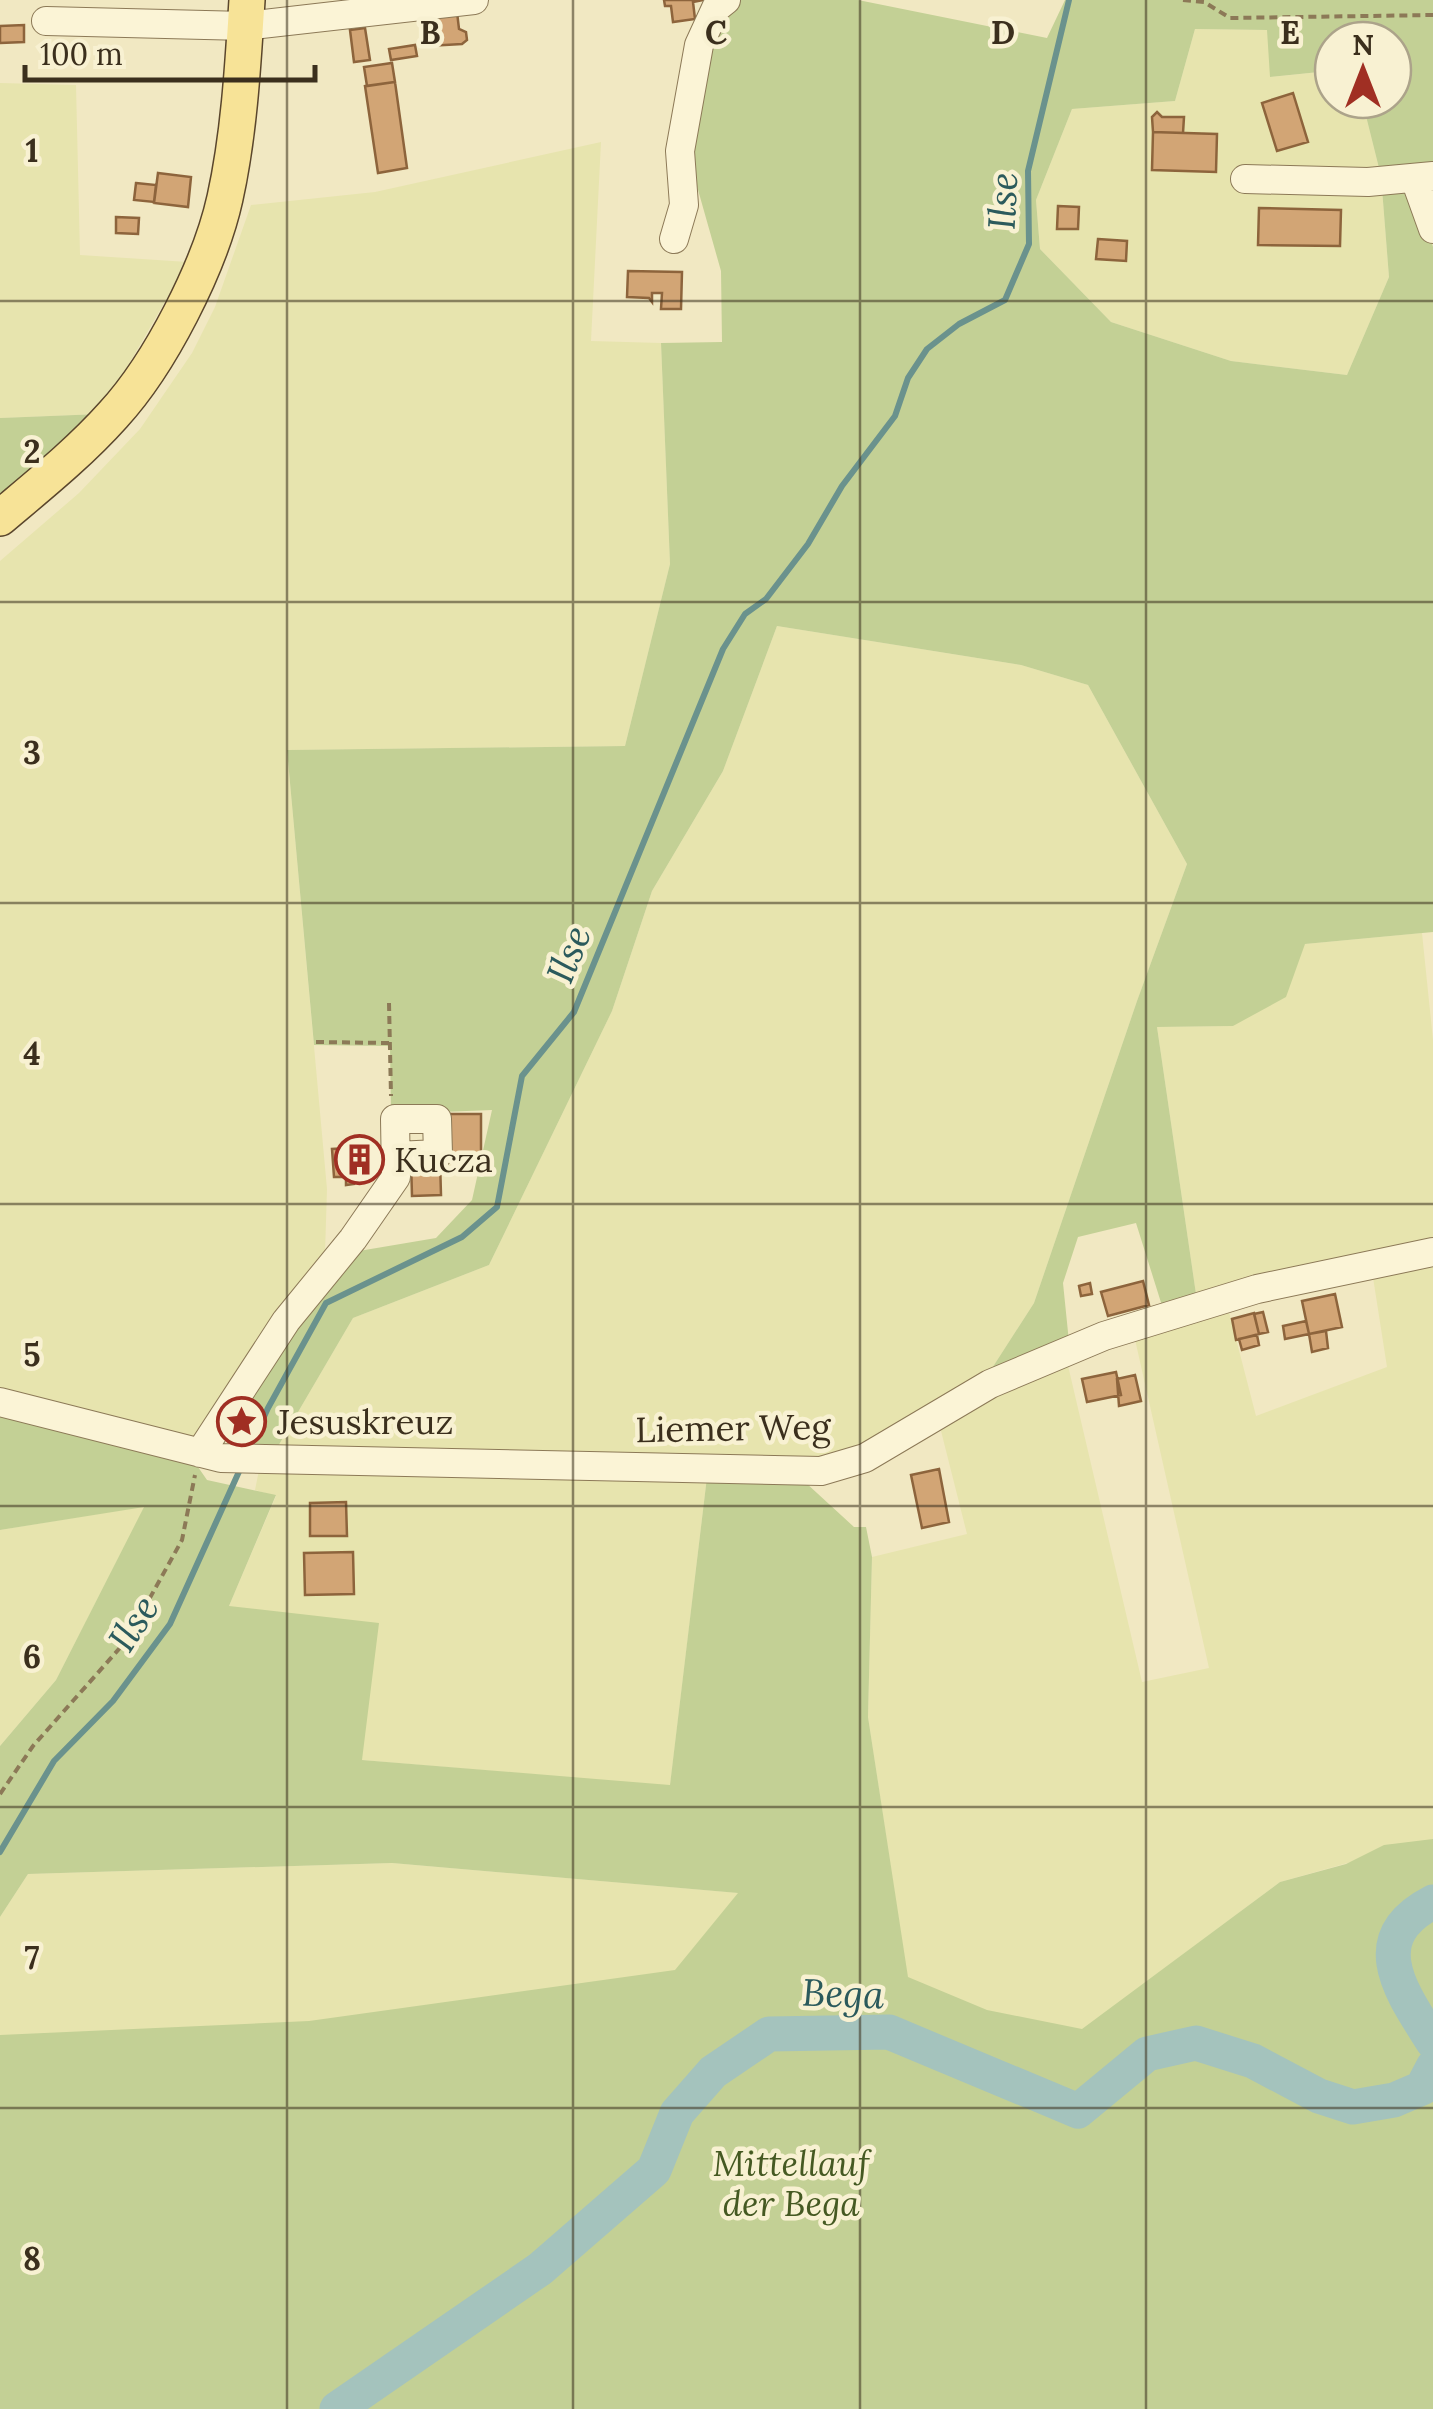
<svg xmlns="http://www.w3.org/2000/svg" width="1433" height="2409" font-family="Lora,serif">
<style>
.farmland{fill:#e7e4ae}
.green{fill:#c3d095;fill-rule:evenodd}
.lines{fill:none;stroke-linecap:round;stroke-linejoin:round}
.stream{stroke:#6a928d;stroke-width:6}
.river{stroke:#a4c3bd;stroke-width:35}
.building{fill:#d2a575;stroke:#8d643c;stroke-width:2.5}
.minor-casing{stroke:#8c7957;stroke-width:30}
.major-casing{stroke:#5a462c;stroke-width:38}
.path{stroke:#8c7957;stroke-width:4;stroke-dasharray:8 5;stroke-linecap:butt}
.minor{stroke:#fbf4d6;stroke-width:28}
.major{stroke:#f7e397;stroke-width:35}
.grid{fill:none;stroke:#3b2f1d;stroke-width:2.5;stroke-opacity:0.55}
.labels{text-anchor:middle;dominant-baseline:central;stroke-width:9;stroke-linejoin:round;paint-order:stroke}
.poi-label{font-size:35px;fill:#3b2f1d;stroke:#f8f1d2;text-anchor:start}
.street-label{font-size:35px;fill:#3b2f1d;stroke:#f8f1d2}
.park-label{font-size:35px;font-style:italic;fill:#455922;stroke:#f8f1d2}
.water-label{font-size:38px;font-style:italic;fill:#2b5a5c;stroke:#f8f1d2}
.grid-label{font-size:32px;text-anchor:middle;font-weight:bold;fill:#3b2f1d;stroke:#f8f1d2;stroke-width:9;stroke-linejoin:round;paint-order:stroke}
</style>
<rect width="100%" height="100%" fill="#f1e8c2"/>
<path class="farmland" d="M 1195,29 L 1268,30 L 1271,77 L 1329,71 L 1333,74 L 1333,100 L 1362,100 L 1381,176 L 1389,277 L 1347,375 L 1231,361 L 1111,322 L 1040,249 L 1036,200 L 1072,109 L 1175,101 Z
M 0,83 L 76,85 L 80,255 L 188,262 L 100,414 L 0,418 Z
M 601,142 L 591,341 L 661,343 L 670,564 L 625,746 L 287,750 L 327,1189 L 325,1253 L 199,1433 L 192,1437 L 0,1395 L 0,561 L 79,493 L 140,429 L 192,353 L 215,307 L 251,205 L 375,192 Z
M 777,626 L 1021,665 L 1088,685 L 1187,864 L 1137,1001 L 1034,1303 L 987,1376 L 840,1462 L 277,1448 L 353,1318 L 489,1265 L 612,1011 L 652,891 L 723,771 Z
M 1422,933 L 1433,1040 L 1433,1248 L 1197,1301 L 1157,1027 L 1233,1026 L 1305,944 Z
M 1433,1259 L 1433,1839 L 1280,1882 L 1082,2030 L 910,1995 L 868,1717 L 872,1557 L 967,1534 L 939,1423 L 1066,1357 L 1142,1682 L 1209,1668 L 1134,1335 L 1227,1304 L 1256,1416 L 1387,1367 L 1372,1271 Z
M 259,1470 L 707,1477 L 670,1786 L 362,1760 L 229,1606 L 276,1496 L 255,1490 Z
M 145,1506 L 56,1680 L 0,1746 L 0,1530 Z
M 392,1863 L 739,1893 L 529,2149 L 93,2409 L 0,2409 L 0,1917 L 28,1874 Z"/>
<path class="green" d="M 733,0 L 858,0 L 1047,38 L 1065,0 L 1433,0 L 1433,170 L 1414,174 L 1433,247 L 1433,932 L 1305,944 L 1286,997 L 1233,1026 L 1157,1027 L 1197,1301 L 1164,1312 L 1136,1223 L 1078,1237 L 1063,1283 L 1069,1342 L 987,1376 L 1034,1303 L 1137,1001 L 1187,864 L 1088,685 L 1021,665 L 777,626 L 723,771 L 652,891 L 612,1011 L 489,1265 L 353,1318 L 277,1448 L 216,1439 L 353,1252 L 436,1238 L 472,1200 L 492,1110 L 391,1114 L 390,1046 L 314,1045 L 287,750 L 625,746 L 670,564 L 661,343 L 722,342 L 721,271 L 687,151 L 702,46 ZM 1195,29 L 1267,30 L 1270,77 L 1329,71 L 1333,74 L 1333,40 L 1393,40 L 1393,100 L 1362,100 L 1381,176 L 1389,277 L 1347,375 L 1231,361 L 1111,322 L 1040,249 L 1036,200 L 1072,109 L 1175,101 Z
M 100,414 L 0,496 L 0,418 Z
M 0,1408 L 189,1454 L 207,1480 L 276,1495 L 229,1606 L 379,1623 L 362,1760 L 670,1785 L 707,1477 L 805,1482 L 854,1527 L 866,1527 L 872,1557 L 868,1717 L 908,1977 L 987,2010 L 1082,2029 L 1280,1882 L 1346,1864 L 1384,1845 L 1433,1839 L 1433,2409 L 0,2409 L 0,2035 L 309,2021 L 675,1970 L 738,1893 L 392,1863 L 28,1874 L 0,1917 L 0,1746 L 56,1680 L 144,1507 L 0,1530 Z"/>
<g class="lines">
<path class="stream" d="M 249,1449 L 268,1408 L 326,1303 L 462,1237 L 497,1207 L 522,1076 L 574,1012 L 723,649 L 745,614 L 766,599 L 808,544 L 842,486 L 895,416 L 908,378 L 927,349 L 959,324 L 1005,300 L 1029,244 L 1028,171 L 1069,0
M 0,1852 L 54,1761 L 113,1701 L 170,1624 L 242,1465
M 1422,2088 L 1433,2095"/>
<path class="river" d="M 1433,1902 C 1361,1939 1403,1994 1433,2042
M 337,2409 L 540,2269 L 654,2170 L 677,2113 L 713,2072 L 769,2034 L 889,2032 L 1078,2111 L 1147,2054 L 1196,2043 L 1253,2061 L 1319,2096 L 1353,2107 L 1394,2100 L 1422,2088 L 1433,2067"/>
</g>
<path class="building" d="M 664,0 L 703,0 L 693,2 L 695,19 L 673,22 L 671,6 L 665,6 Z
M 457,12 L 459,29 L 466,32 L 467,40 L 462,44 L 428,46 L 425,22 L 434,21 L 433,15 Z
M 24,25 L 24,42 L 0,43 L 0,26 Z
M 365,28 L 370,60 L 354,62 L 350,30 Z
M 415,45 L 417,56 L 391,60 L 389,49 Z
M 392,63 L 395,82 L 367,86 L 364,67 Z
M 395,82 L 407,168 L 378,173 L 365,86 Z
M 1293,93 L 1308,142 L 1277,151 L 1262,103 Z
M 1157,112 L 1162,117 L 1184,117 L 1183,133 L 1153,132 L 1152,117 Z
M 1153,132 L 1217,134 L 1216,172 L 1152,170 Z
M 158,173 L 191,177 L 188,207 L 154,203 Z
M 136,183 L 156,185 L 154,202 L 134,200 Z
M 1058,206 L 1079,207 L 1078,229 L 1057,229 Z
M 1259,208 L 1341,210 L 1340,246 L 1258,245 Z
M 116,217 L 139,218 L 138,234 L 116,233 Z
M 1098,239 L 1127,241 L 1126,261 L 1096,259 Z
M 628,271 L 682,272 L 681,309 L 661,309 L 662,293 L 652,293 L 652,302 L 649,298 L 627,297 Z
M 449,1114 L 481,1114 L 481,1159 L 449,1159 Z
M 385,1146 L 387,1169 L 366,1170 L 366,1175 L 353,1176 L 354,1184 L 346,1185 L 346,1177 L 334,1177 L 332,1149 Z
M 440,1160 L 441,1195 L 412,1196 L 411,1161 Z
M 1143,1281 L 1149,1305 L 1108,1316 L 1101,1292 Z
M 1090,1283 L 1092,1294 L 1081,1296 L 1079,1286 Z
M 1335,1294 L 1342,1327 L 1309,1334 L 1302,1301 Z
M 1263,1312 L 1268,1332 L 1259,1334 L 1254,1314 Z
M 1254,1313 L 1259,1334 L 1236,1340 L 1232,1319 Z
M 1306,1321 L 1309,1334 L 1285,1339 L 1283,1326 Z
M 1326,1331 L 1328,1348 L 1312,1352 L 1309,1334 Z
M 1257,1335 L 1259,1345 L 1242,1350 L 1239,1339 Z
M 1116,1372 L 1121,1395 L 1087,1402 L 1082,1379 Z
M 1135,1375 L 1141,1401 L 1119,1406 L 1117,1379 Z
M 939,1469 L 949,1522 L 922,1528 L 911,1475 Z
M 346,1502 L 347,1536 L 310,1536 L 310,1503 Z
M 353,1552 L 354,1594 L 305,1595 L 304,1553 Z"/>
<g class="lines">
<defs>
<path id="minor" d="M 46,21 L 245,26 L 474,0
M 1245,179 L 1368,182 L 1433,176
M 1415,179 L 1433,229
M 674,239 L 684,205 L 680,151 L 699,45 L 716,8 L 726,0
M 0,1402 L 221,1458 L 821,1471 L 865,1458 L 990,1384 L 1104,1336 L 1257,1289 L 1433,1252
M 200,1453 L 286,1321 L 353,1239 L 396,1177 L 395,1119 L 437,1119 L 438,1154 L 396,1156"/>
<path id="major" d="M 0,518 C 39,485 79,453 113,415 C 160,364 210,266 225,198 C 239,135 243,65 247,0"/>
</defs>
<use href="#minor" class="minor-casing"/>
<use href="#major" class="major-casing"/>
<path class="path" d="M 1183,0 L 1204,2 L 1230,18 L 1433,15
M 389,1003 L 391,1096
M 316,1042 L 390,1043
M 0,1794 L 33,1746 L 126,1641 L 182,1540 L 195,1475"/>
<use href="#minor" class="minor"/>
<use href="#major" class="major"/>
</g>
<path class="grid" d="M 287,0 L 287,2409M 573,0 L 573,2409M 860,0 L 860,2409M 1146,0 L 1146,2409M 0,301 L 1433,301M 0,602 L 1433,602M 0,903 L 1433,903M 0,1204 L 1433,1204M 0,1506 L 1433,1506M 0,1807 L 1433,1807M 0,2108 L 1433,2108"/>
<defs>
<symbol id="building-ring" viewBox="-11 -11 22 22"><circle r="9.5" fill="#f8f1d2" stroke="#a02f23" stroke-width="1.5"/><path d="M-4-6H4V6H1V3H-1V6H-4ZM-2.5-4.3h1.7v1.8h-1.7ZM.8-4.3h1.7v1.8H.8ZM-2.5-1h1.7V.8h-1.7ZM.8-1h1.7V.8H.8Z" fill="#a02f23"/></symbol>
<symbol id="sight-ring" viewBox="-11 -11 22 22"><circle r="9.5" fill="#f8f1d2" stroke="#a02f23" stroke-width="1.5"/><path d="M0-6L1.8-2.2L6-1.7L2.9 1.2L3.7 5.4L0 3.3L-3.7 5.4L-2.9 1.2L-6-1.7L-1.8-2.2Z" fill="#a02f23"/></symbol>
</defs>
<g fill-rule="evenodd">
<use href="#building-ring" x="332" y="1132" width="55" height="55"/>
<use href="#sight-ring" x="214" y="1394" width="55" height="55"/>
</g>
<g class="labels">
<g class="poi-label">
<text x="394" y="1159">Kucza</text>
<text x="277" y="1421">Jesuskreuz</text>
</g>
<g class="street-label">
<text transform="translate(733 1428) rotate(-1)">Liemer Weg</text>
</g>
<g class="park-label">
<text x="791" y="2163">Mittellauf<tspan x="791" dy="40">der Bega</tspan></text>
</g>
<g class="water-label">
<text transform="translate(1002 201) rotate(-87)">Ilse</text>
<text transform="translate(568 954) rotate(-68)">Ilse</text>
<text transform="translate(133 1623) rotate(-57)">Ilse</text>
<text transform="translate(843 1993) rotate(2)">Bega</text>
</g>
</g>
<g class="grid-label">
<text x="430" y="44">B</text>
<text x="716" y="44">C</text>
<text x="1003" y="44">D</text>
<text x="1290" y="44">E</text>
<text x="32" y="162">1</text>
<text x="32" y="463">2</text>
<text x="32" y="764">3</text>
<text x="32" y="1065">4</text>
<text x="32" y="1366">5</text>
<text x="32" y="1668">6</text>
<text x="32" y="1969">7</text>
<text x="32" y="2270">8</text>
</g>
<g transform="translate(1363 70)"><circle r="48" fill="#f8f1d2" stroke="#aca38a" stroke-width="2.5"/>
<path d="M0-8L18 38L0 25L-18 38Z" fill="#a02f23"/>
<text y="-15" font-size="28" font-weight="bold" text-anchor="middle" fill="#3b2f1d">N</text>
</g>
<path d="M25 65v15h290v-15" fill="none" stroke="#3b2f1d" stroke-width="5"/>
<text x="40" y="65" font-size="30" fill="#3b2f1d" stroke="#f8f1d2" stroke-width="8" paint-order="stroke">100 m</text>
</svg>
